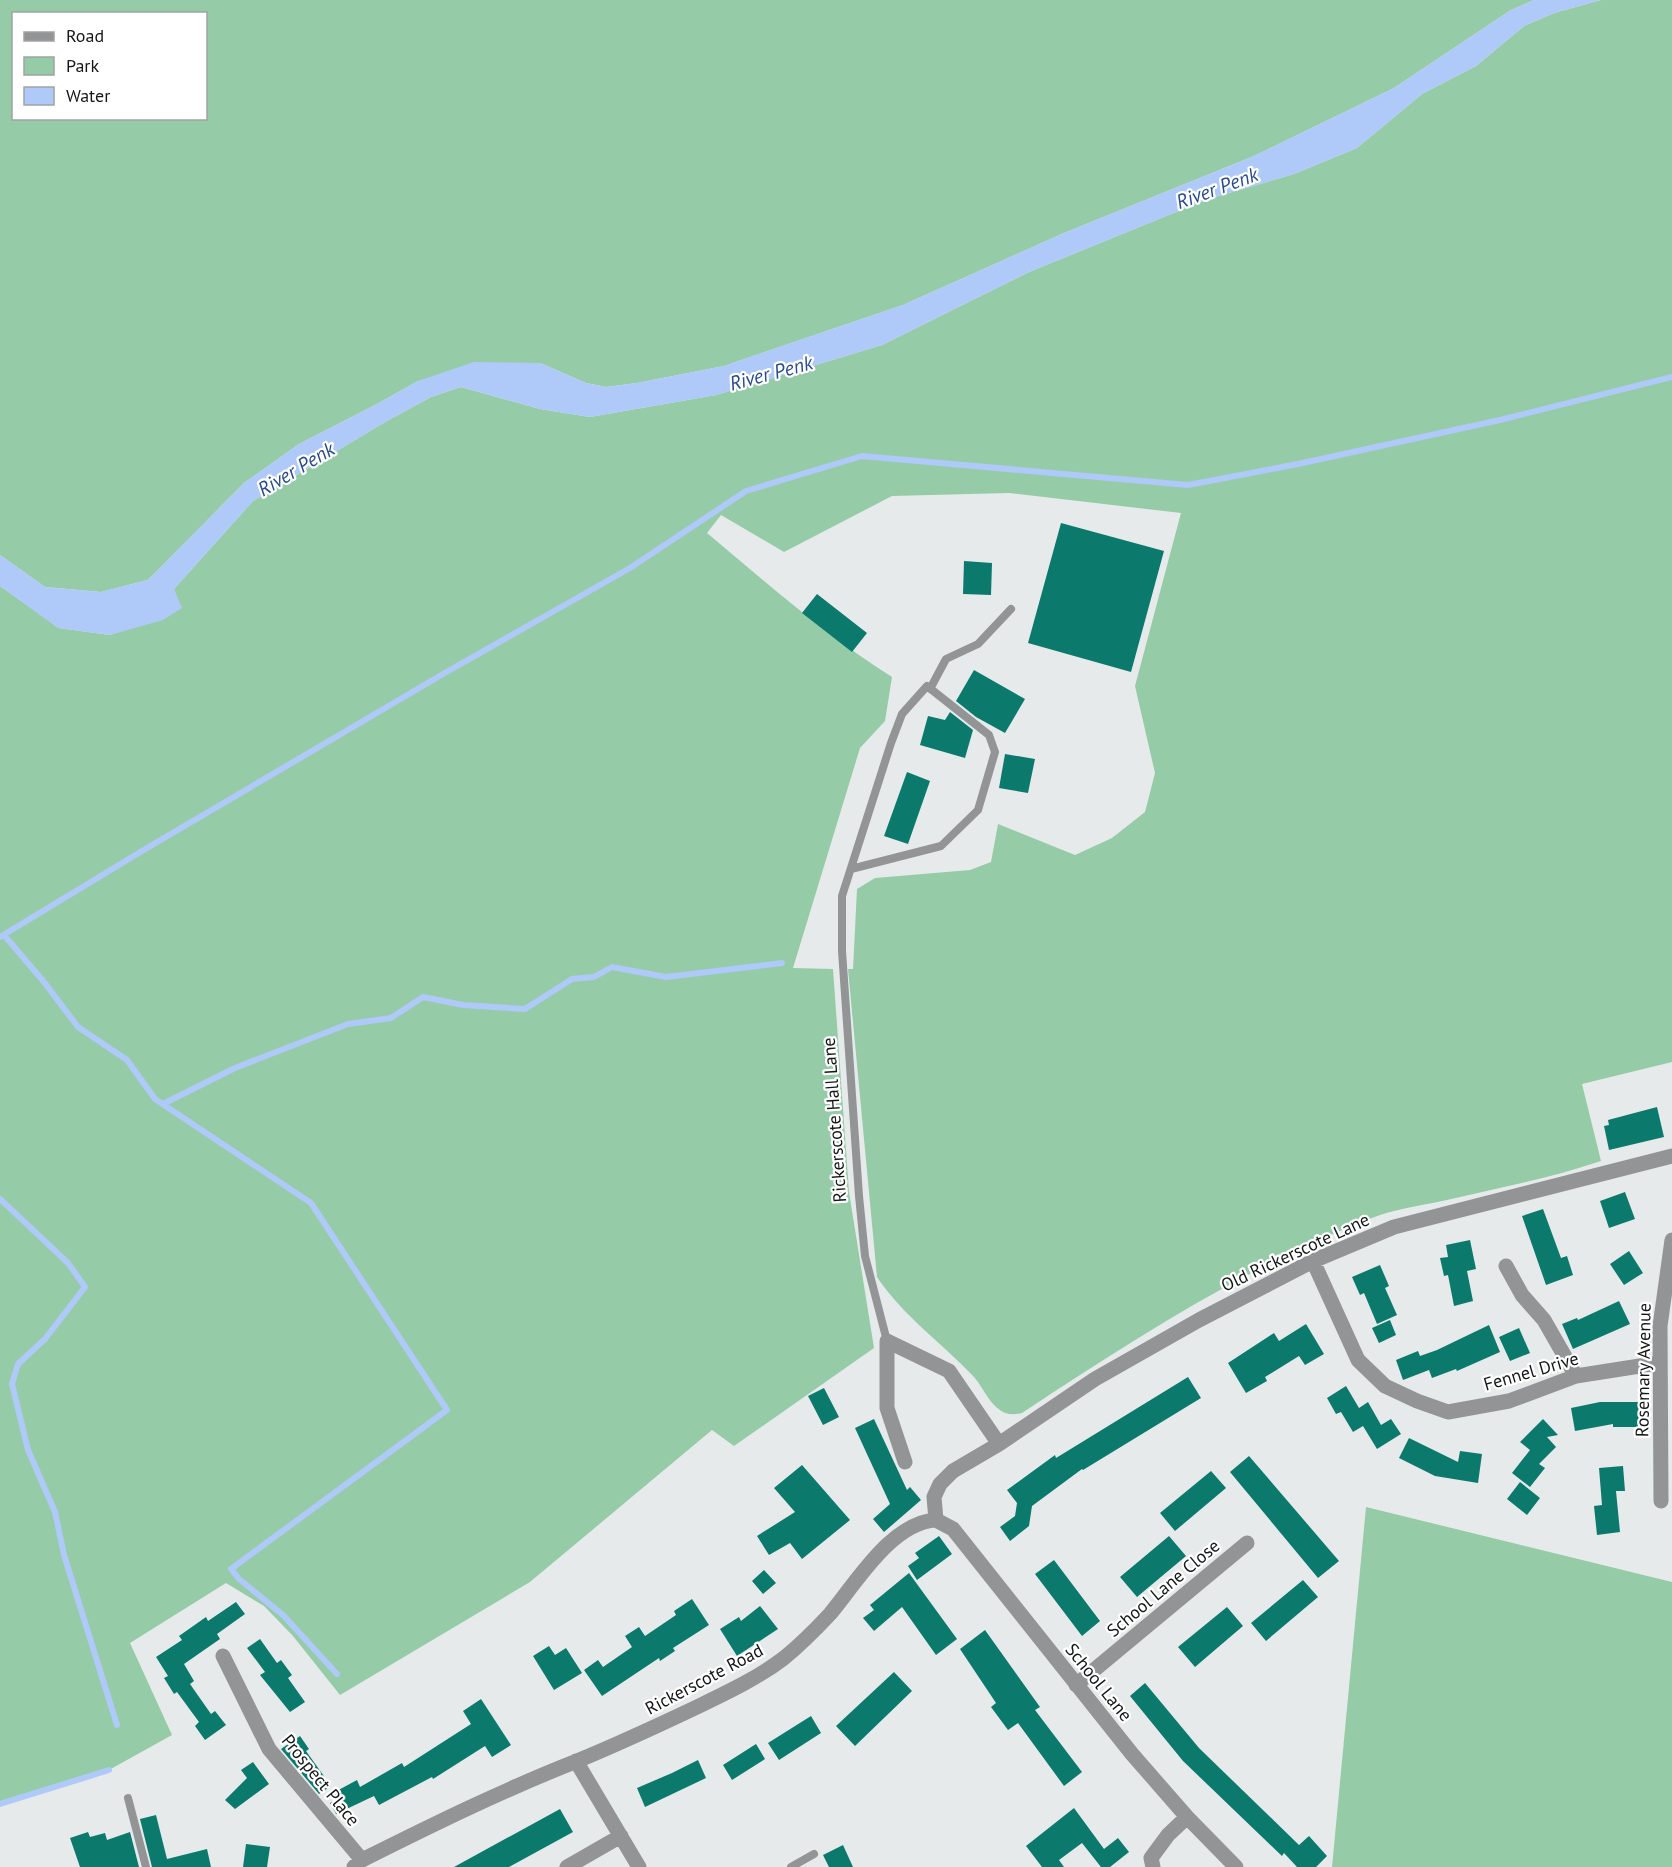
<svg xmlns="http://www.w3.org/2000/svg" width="1672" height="1867" font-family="'PT Sans',sans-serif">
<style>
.green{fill:#95cca7;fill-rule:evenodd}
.water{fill:#afc9f9}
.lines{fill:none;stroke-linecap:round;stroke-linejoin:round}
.stream{stroke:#afc9f9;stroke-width:6}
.building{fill:#0b7a6d}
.lane{stroke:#939495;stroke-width:8}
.street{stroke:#939495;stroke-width:15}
.labels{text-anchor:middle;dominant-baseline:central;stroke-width:4.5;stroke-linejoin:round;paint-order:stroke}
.street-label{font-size:18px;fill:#151717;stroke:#fff}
.water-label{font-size:20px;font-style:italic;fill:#274b8f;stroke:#fff}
</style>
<rect width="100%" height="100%" fill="#e7eaeb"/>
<path class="green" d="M 0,0 L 1534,0 L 1511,10 L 1394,88 L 1254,156 L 1064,233 L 903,305 L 803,339 L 724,366 L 637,383 L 606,387 L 586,383 L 540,363 L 418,381 L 377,404 L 299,444 L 244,483 L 148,580 L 101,592 L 45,587 L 0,555 ZM 14,14 L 206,14 L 206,118 L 14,118 Z
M 1601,0 L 1672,0 L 1672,1062 L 1582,1084 L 1601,1161 C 1551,1178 1499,1188 1447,1200 C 1425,1205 1401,1208 1380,1215 C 1251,1263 1136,1338 1022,1413 C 1014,1415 1006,1415 1000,1410 C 988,1402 983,1387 974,1377 C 942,1343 903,1316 877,1277 L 848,969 L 853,969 L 857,889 L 875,878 L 970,870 L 991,862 L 998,824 L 1075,855 L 1112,838 L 1145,812 L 1155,773 L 1135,686 L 1181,513 L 1009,493 L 892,496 L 784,552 L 721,515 L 707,533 C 767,583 825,635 892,677 L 885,721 L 860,748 L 793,968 L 833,969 L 849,1192 L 874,1348 L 734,1446 L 712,1430 L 530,1582 L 340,1695 L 293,1636 L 264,1606 L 226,1583 L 130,1643 L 172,1735 L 109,1770 L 0,1804 L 0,586 L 59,628 L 110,635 L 134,627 L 174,589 L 253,501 L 385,422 L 431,397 L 461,387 L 540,409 L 590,417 L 716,395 L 882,345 L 1029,272 L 1208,199 L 1294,174 L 1357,148 L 1422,94 L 1476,66 L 1524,26 L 1554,13 Z
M 1366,1507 L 1672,1582 L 1672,1867 L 1332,1867 Z"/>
<path class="water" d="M 1534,0 L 1601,0 L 1554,13 L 1524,26 L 1476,66 L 1422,94 L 1357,148 L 1294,174 L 1208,199 L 1029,272 L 882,345 L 716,395 L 590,417 L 540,409 L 461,387 L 431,397 L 385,422 L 253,501 L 174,589 L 182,608 L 163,620 L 110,635 L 58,628 L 0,586 L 0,555 L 45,587 L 101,592 L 148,580 L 244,483 L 299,444 L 377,404 L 418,381 L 474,362 L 540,363 L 586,383 L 606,387 L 637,383 L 724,366 L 803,339 L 903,305 L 1064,233 L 1254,156 L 1394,88 L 1511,10 Z"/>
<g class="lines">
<path class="stream" d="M 4,935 L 44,982 L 78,1027 L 127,1060 L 155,1099 L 311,1203 L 447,1410 L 231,1569 L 239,1579 L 283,1615 L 337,1674
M 0,937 L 147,848 L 443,674 L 630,568 L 746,491 L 862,456 L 1188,485 L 1298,464 L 1500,420 L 1672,377
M 163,1104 L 235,1068 L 348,1024 L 391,1018 L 423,997 L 463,1005 L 525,1009 L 572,979 L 594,977 L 612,967 L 666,977 L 782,963
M 0,1199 L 68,1263 L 85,1287 L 45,1339 L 18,1364 L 12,1384 L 28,1450 L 55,1512 L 64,1555 L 117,1725
M 0,1804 L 109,1770"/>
</g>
<path class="building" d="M 1061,523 L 1164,551 L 1131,672 L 1028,643 Z
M 964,561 L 992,563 L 991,595 L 963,594 Z
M 817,594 L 867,633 L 852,652 L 802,613 Z
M 974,670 L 1025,699 L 1005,733 L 976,717 L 956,701 Z
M 950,712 L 973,730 L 965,758 L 920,745 L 928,716 L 945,720 Z
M 1005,754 L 1035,759 L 1028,793 L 999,788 Z
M 907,772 L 930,781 L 908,844 L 884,836 Z
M 1657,1107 L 1664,1137 L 1609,1150 L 1604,1126 L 1609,1125 L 1608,1120 Z
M 1625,1192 L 1635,1219 L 1609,1228 L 1600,1201 Z
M 1543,1209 L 1561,1258 L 1567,1256 L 1573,1275 L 1546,1285 L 1522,1216 Z
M 1470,1240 L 1476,1269 L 1467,1271 L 1473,1301 L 1454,1306 L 1448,1275 L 1444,1276 L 1440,1258 L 1448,1257 L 1446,1245 Z
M 1629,1251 L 1643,1273 L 1624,1285 L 1610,1264 Z
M 1380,1265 L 1389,1286 L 1385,1288 L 1397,1315 L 1377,1324 L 1364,1293 L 1360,1295 L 1352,1277 Z
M 1619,1301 L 1630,1324 L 1573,1349 L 1562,1324 L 1577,1318 L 1578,1320 Z
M 1390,1320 L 1396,1335 L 1379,1343 L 1372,1328 Z
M 1306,1324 L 1324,1354 L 1305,1365 L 1299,1356 L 1265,1377 L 1267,1381 L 1246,1393 L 1228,1363 L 1274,1333 L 1279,1341 Z
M 1489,1325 L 1500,1352 L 1457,1371 L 1456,1369 L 1432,1378 L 1429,1370 L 1403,1380 L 1396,1360 L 1418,1351 L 1420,1356 L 1437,1350 Z
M 1519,1328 L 1530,1353 L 1510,1361 L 1499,1337 Z
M 1188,1377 L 1201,1398 L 1083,1470 L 1082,1469 L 1032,1506 L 1029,1526 L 1010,1541 L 1000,1527 L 1015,1516 L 1017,1503 L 1007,1490 L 1055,1455 L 1056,1458 Z
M 1346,1386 L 1359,1408 L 1368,1402 L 1381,1425 L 1391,1419 L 1401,1434 L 1377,1449 L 1363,1426 L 1353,1432 L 1341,1412 L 1336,1414 L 1327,1398 Z
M 824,1388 L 839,1417 L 823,1425 L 808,1396 Z
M 1600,1402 L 1639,1402 L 1640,1427 L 1613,1427 L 1613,1424 L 1575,1431 L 1571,1408 Z
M 874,1419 L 907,1490 L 910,1487 L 921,1500 L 884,1532 L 873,1519 L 890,1504 L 855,1428 Z
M 1543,1419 L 1558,1435 L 1547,1437 L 1556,1447 L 1539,1464 L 1545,1468 L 1530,1487 L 1512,1473 L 1530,1450 L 1520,1442 Z
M 1409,1438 L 1458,1462 L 1460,1451 L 1482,1454 L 1478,1483 L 1435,1476 L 1399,1458 Z
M 1249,1456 L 1339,1561 L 1318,1578 L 1230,1472 Z
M 802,1465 L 850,1520 L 802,1559 L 790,1543 L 769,1555 L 757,1536 L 795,1512 L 774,1488 Z
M 1623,1466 L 1625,1491 L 1616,1491 L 1620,1532 L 1597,1535 L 1594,1506 L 1602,1505 L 1599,1468 Z
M 1211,1471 L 1226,1488 L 1175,1531 L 1160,1513 Z
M 1520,1482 L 1540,1498 L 1527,1515 L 1507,1499 Z
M 939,1536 L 952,1554 L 917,1580 L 908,1566 L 919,1558 L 915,1553 Z
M 1169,1536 L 1186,1556 L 1137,1597 L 1120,1577 Z
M 1054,1560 L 1100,1621 L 1082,1636 L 1035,1574 Z
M 764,1570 L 776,1583 L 763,1594 L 752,1581 Z
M 909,1573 L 957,1639 L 936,1655 L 902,1607 L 874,1631 L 863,1618 L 874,1610 L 870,1605 Z
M 1303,1580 L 1318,1597 L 1266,1641 L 1251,1623 Z
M 692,1599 L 709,1625 L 673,1648 L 675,1651 L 660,1661 L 659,1658 L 602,1696 L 584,1670 L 598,1660 L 603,1667 L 632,1647 L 625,1636 L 639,1627 L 645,1636 L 676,1615 L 674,1611 Z
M 236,1602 L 245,1614 L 217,1634 L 220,1639 L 184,1664 L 194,1681 L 190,1684 L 211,1714 L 215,1711 L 226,1725 L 205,1740 L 195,1726 L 199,1722 L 177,1692 L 174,1694 L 164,1678 L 168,1676 L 156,1657 L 182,1640 L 179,1636 L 206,1617 L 208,1621 Z
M 760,1606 L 778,1629 L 737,1656 L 720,1629 L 739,1617 L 741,1621 Z
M 1227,1607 L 1243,1626 L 1195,1667 L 1178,1647 Z
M 985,1630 L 1040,1707 L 1035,1710 L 1082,1772 L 1064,1786 L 1018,1723 L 1008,1730 L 991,1707 L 996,1703 L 960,1649 Z
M 260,1639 L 277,1663 L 281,1660 L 292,1675 L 288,1678 L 305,1702 L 290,1712 L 260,1675 L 265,1672 L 247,1648 Z
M 549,1646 L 555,1655 L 566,1648 L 582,1673 L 554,1690 L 533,1656 Z
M 894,1672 L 912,1691 L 855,1746 L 836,1726 Z
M 1145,1683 L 1199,1748 L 1299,1845 L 1309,1836 L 1327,1856 L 1316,1867 L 1297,1867 L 1284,1853 L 1282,1856 L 1183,1761 L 1130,1696 Z
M 481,1699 L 511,1745 L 492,1757 L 485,1746 L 433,1779 L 432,1777 L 379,1805 L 374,1796 L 336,1814 L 335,1812 L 330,1803 L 336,1800 L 333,1793 L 357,1780 L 360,1787 L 402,1763 L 404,1767 L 471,1724 L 463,1711 Z
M 811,1716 L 821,1733 L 779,1760 L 768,1743 Z
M 300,1736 L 309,1749 L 306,1751 L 331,1786 L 319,1794 L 281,1749 Z
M 756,1744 L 765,1759 L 732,1780 L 723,1765 Z
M 698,1760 L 706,1778 L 645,1807 L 637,1788 L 672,1773 Z
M 253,1762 L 269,1784 L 235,1809 L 225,1800 L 247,1778 L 241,1770 Z
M 1074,1808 L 1104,1849 L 1118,1838 L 1129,1852 L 1110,1867 L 1101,1867 L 1082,1843 L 1059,1860 L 1064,1867 L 1042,1867 L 1026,1846 Z
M 560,1809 L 573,1832 L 509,1867 L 454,1867 Z
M 156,1815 L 167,1859 L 207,1849 L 211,1867 L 152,1867 L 140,1819 Z
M 88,1832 L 90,1837 L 105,1833 L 107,1840 L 130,1832 L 139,1867 L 80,1867 L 70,1838 Z
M 246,1844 L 270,1847 L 267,1867 L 243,1867 Z
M 843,1845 L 853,1867 L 829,1867 L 823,1855 Z"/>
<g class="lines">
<path class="lane" d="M 930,689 L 946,659 L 978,644 L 1011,609
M 851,869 L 941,846 L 978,810 L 995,752 L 989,735 L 927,686 L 902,714 L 891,743 L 842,896 L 842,951 L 859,1196 L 865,1256 L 887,1341
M 128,1798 L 146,1867
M 791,1867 L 814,1854"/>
<path class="street" d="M 1313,1261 L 1358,1360 L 1385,1386 L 1417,1401 L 1448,1412 L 1509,1401 L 1576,1376 L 1659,1363
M 1506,1266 L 1522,1295 L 1544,1320 L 1576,1376
M 905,1462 L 887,1408 L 887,1341 L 949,1371 L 999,1444
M 1661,1501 L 1660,1326 L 1672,1240
M 936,1520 L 953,1529 L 1132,1754 L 1187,1817 L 1236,1867
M 223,1656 L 269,1749 L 362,1860
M 1076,1685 L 1247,1543
M 576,1761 L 639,1867
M 354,1867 L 362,1860 C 432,1825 503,1790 577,1761 C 618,1744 657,1726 697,1707 C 726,1693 758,1678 784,1658 C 800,1645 816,1629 830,1614 C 856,1583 892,1522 936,1520 L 934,1497 L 940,1484 L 953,1471 L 999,1444 L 1095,1379 L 1199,1320 L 1313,1261 L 1394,1227 L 1672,1156
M 567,1867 L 621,1836
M 1153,1867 L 1151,1858 L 1168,1835 L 1187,1817"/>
</g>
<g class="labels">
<g class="street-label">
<text transform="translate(834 1120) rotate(-94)">Rickerscote Hall Lane</text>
<text transform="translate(1295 1252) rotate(-25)">Old Rickerscote Lane</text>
<text transform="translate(1643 1370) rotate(-89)">Rosemary Avenue</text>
<text transform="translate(1531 1371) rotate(-16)">Fennel Drive</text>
<text transform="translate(1163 1588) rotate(-40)">School Lane Close</text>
<text transform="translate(704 1679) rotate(-28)">Rickerscote Road</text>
<text transform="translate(1099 1682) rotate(51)">School Lane</text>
<text transform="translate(321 1780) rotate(51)">Prospect Place</text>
</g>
<g class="water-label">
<text transform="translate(1217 188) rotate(-20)">River Penk</text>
<text transform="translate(771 373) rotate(-15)">River Penk</text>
<text transform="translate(296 469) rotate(-31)">River Penk</text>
</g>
</g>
<rect x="12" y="12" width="195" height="108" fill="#ffffff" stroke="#a1a2a2" stroke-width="1.5"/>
<rect x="24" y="32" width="30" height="9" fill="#939495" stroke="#a1a2a2" stroke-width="1.5"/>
<text x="66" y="42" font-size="18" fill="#151717">Road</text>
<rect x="24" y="57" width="30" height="18" fill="#95cca7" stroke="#a1a2a2" stroke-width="1.5"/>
<text x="66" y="72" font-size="18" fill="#151717">Park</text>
<rect x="24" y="87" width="30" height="18" fill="#afc9f9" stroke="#a1a2a2" stroke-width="1.5"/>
<text x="66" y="102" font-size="18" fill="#151717">Water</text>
</svg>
